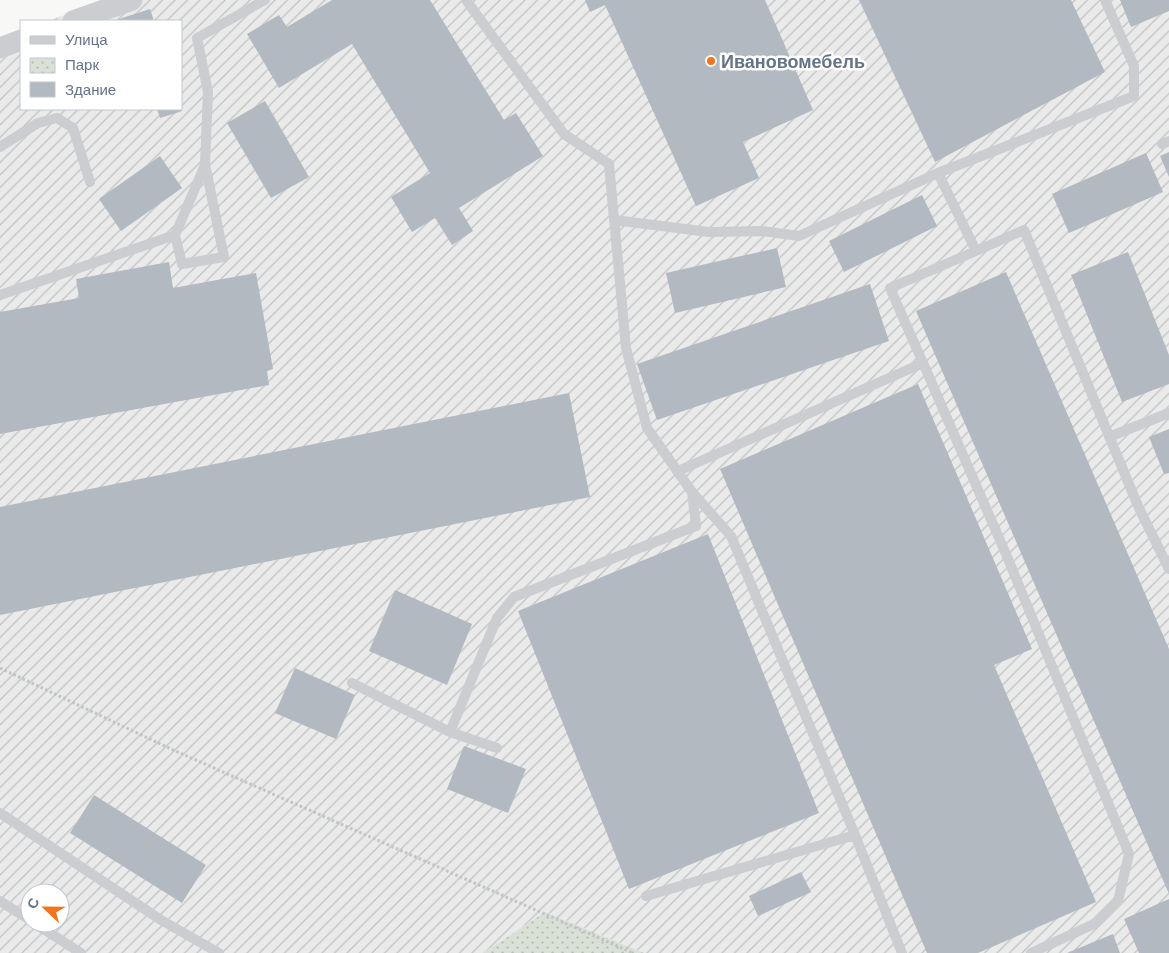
<svg xmlns="http://www.w3.org/2000/svg" width="1169" height="953" font-family="'Work Sans',sans-serif">
<style>
.industrial{fill:url(#industrial-furrows);fill-rule:evenodd}
.park{fill:url(#park-dots)}
.building{fill:#b3b9c0}
.lines{fill:none;stroke-linecap:round;stroke-linejoin:round}
.path{stroke:#c1c3c6;stroke-width:3;stroke-dasharray:2.5 2.5;stroke-linecap:butt}
.lane{stroke:#cbcdd1;stroke-width:10}
.street{stroke:#cbcdd1;stroke-width:21}
.poi-dot{fill:#f2751d;stroke:#fff;stroke-width:2}
.labels{text-anchor:middle;dominant-baseline:central;stroke-width:5;stroke-linejoin:round;paint-order:stroke}
.poi-label{font-size:18px;font-weight:bold;fill:#657389;stroke:#fff;text-anchor:start}
</style>
<defs>
<pattern id="industrial-furrows" width="10" height="10" patternUnits="userSpaceOnUse" patternTransform="scale(1.25)"><rect width="10" height="10" fill="#e9eae9"/><path d="M-1 1l2-2M0 10L10 0M9 11l2-2" fill="none" stroke="#c0c2c3"/></pattern>
<pattern id="park-dots" width="8" height="8" patternUnits="userSpaceOnUse" patternTransform="scale(1.25)"><rect width="8" height="8" fill="#d9e1d6"/><path d="M2 2h.1M6 6h.1" fill="none" stroke="#b4bbb3" stroke-width="1.8" stroke-linecap="round"/></pattern>
</defs>
<rect width="100%" height="100%" fill="#f8f9f6"/>
<path class="industrial" d="M 105,0 L 1169,0 L 1169,953 L 644,953 L 545,912 L 483,953 L 0,953 L 0,39 L 21,31 L 21,109 L 181,109 L 181,21 L 48,21 ZM 30,893 L 60,893 L 60,923 L 30,923 Z"/>
<path class="park" d="M 545,912 L 644,953 L 483,953 Z"/>
<path class="building" d="M 332,0 L 430,0 L 504,120 L 516,113 L 543,156 L 459,208 L 473,231 L 452,245 L 435,218 L 412,232 L 391,197 L 430,173 L 352,44 L 279,88 L 247,34 L 279,15 L 287,27 Z
M 585,0 L 765,0 L 813,110 L 743,142 L 759,178 L 696,206 L 605,5 L 590,12 Z
M 859,0 L 1071,0 L 1105,72 L 935,162 Z
M 1120,0 L 1169,0 L 1169,11 L 1131,27 Z
M 150,9 L 154,21 L 113,21 Z
M 265,101 L 309,177 L 271,198 L 227,123 Z
M 157,109 L 181,109 L 182,111 L 160,118 Z
M 1169,152 L 1169,177 L 1160,156 Z
M 1146,153 L 1163,192 L 1069,233 L 1052,194 Z
M 160,156 L 182,188 L 121,231 L 99,199 Z
M 922,195 L 937,226 L 844,272 L 829,241 Z
M 777,248 L 786,287 L 675,313 L 666,273 Z
M 1128,252 L 1169,355 L 1169,384 L 1122,402 L 1071,275 Z
M 169,262 L 173,288 L 256,273 L 273,369 L 267,371 L 269,385 L 0,434 L 0,312 L 79,298 L 76,279 Z
M 1006,272 L 1169,649 L 1169,894 L 916,311 Z
M 870,284 L 889,341 L 657,420 L 637,364 Z
M 918,384 L 1032,649 L 994,665 L 1096,902 L 978,953 L 927,953 L 720,469 Z
M 569,393 L 590,497 L 0,615 L 0,507 Z
M 1169,429 L 1169,473 L 1164,474 L 1149,437 Z
M 708,534 L 819,813 L 629,889 L 518,611 Z
M 395,590 L 472,624 L 447,685 L 369,651 Z
M 295,668 L 355,695 L 336,739 L 275,713 Z
M 464,746 L 526,769 L 508,813 L 447,789 Z
M 94,795 L 206,865 L 182,903 L 70,833 Z
M 801,872 L 811,892 L 758,916 L 749,896 Z
M 1169,899 L 1169,953 L 1139,953 L 1124,919 Z
M 1113,934 L 1120,953 L 1067,953 Z"/>
<g class="lines">
<path class="path" d="M 0,668 L 171,749 L 633,953"/>
<path class="lane" d="M 466,0 L 564,134 L 609,164 L 626,348 L 647,428 L 692,492 L 696,526 L 514,597 L 497,618 L 450,732 L 497,748
M 1162,144 L 1169,141
M 0,147 L 38,123 L 57,118 L 73,128 L 90,182
M 938,173 L 1134,96 L 1134,66 L 1105,0
M 614,220 L 709,232 L 762,231 L 799,236 L 938,173 L 976,251 L 890,288 L 923,363
M 175,235 L 205,165
M 976,251 L 1024,230 L 1138,506 L 1169,569
M 0,295 L 175,235 L 182,264 L 224,257 L 205,164 L 208,92 L 197,38 L 265,0
M 1109,437 L 1169,413
M 678,471 L 923,363 L 1006,554 L 1129,854 L 1118,901 L 1096,923 L 1031,953
M 352,683 L 450,732
M 0,813 L 161,920 L 219,953
M 855,835 L 902,953
M 646,896 L 855,835 L 731,536 L 692,492
M 0,901 L 30,920
M 34,923 L 81,953"/>
<path class="street" d="M 73,21 L 132,0
M 0,48 L 21,40"/>
</g>
<circle class="poi-dot" cx="711" cy="61" r="5"/>
<g class="labels">
<g class="poi-label">
<text x="721" y="61">Ивановомебель</text>
</g>
</g>
<rect x="20" y="20" width="162" height="90" fill="#ffffff" stroke="#c1c7d0"/>
<rect x="30" y="36" width="25" height="8" fill="#cbcdd1" stroke="#c1c7d0"/>
<text x="65" y="45" font-size="15" fill="#657389">Улица</text>
<rect x="30" y="58" width="25" height="15" fill="url(#park-dots)" stroke="#c1c7d0"/>
<text x="65" y="70" font-size="15" fill="#657389">Парк</text>
<rect x="30" y="82" width="25" height="15" fill="#b3b9c0" stroke="#c1c7d0"/>
<text x="65" y="95" font-size="15" fill="#657389">Здание</text>
<g transform="translate(45 908) rotate(292)"><circle r="24" fill="#ffffff" stroke="#c1c7d0"/>
<path d="M0-4L9 19L0 12L-9 19Z" fill="#f2751d"/>
<text y="-8" font-size="14" font-weight="bold" text-anchor="middle" fill="#657389">С</text>
</g>
</svg>
